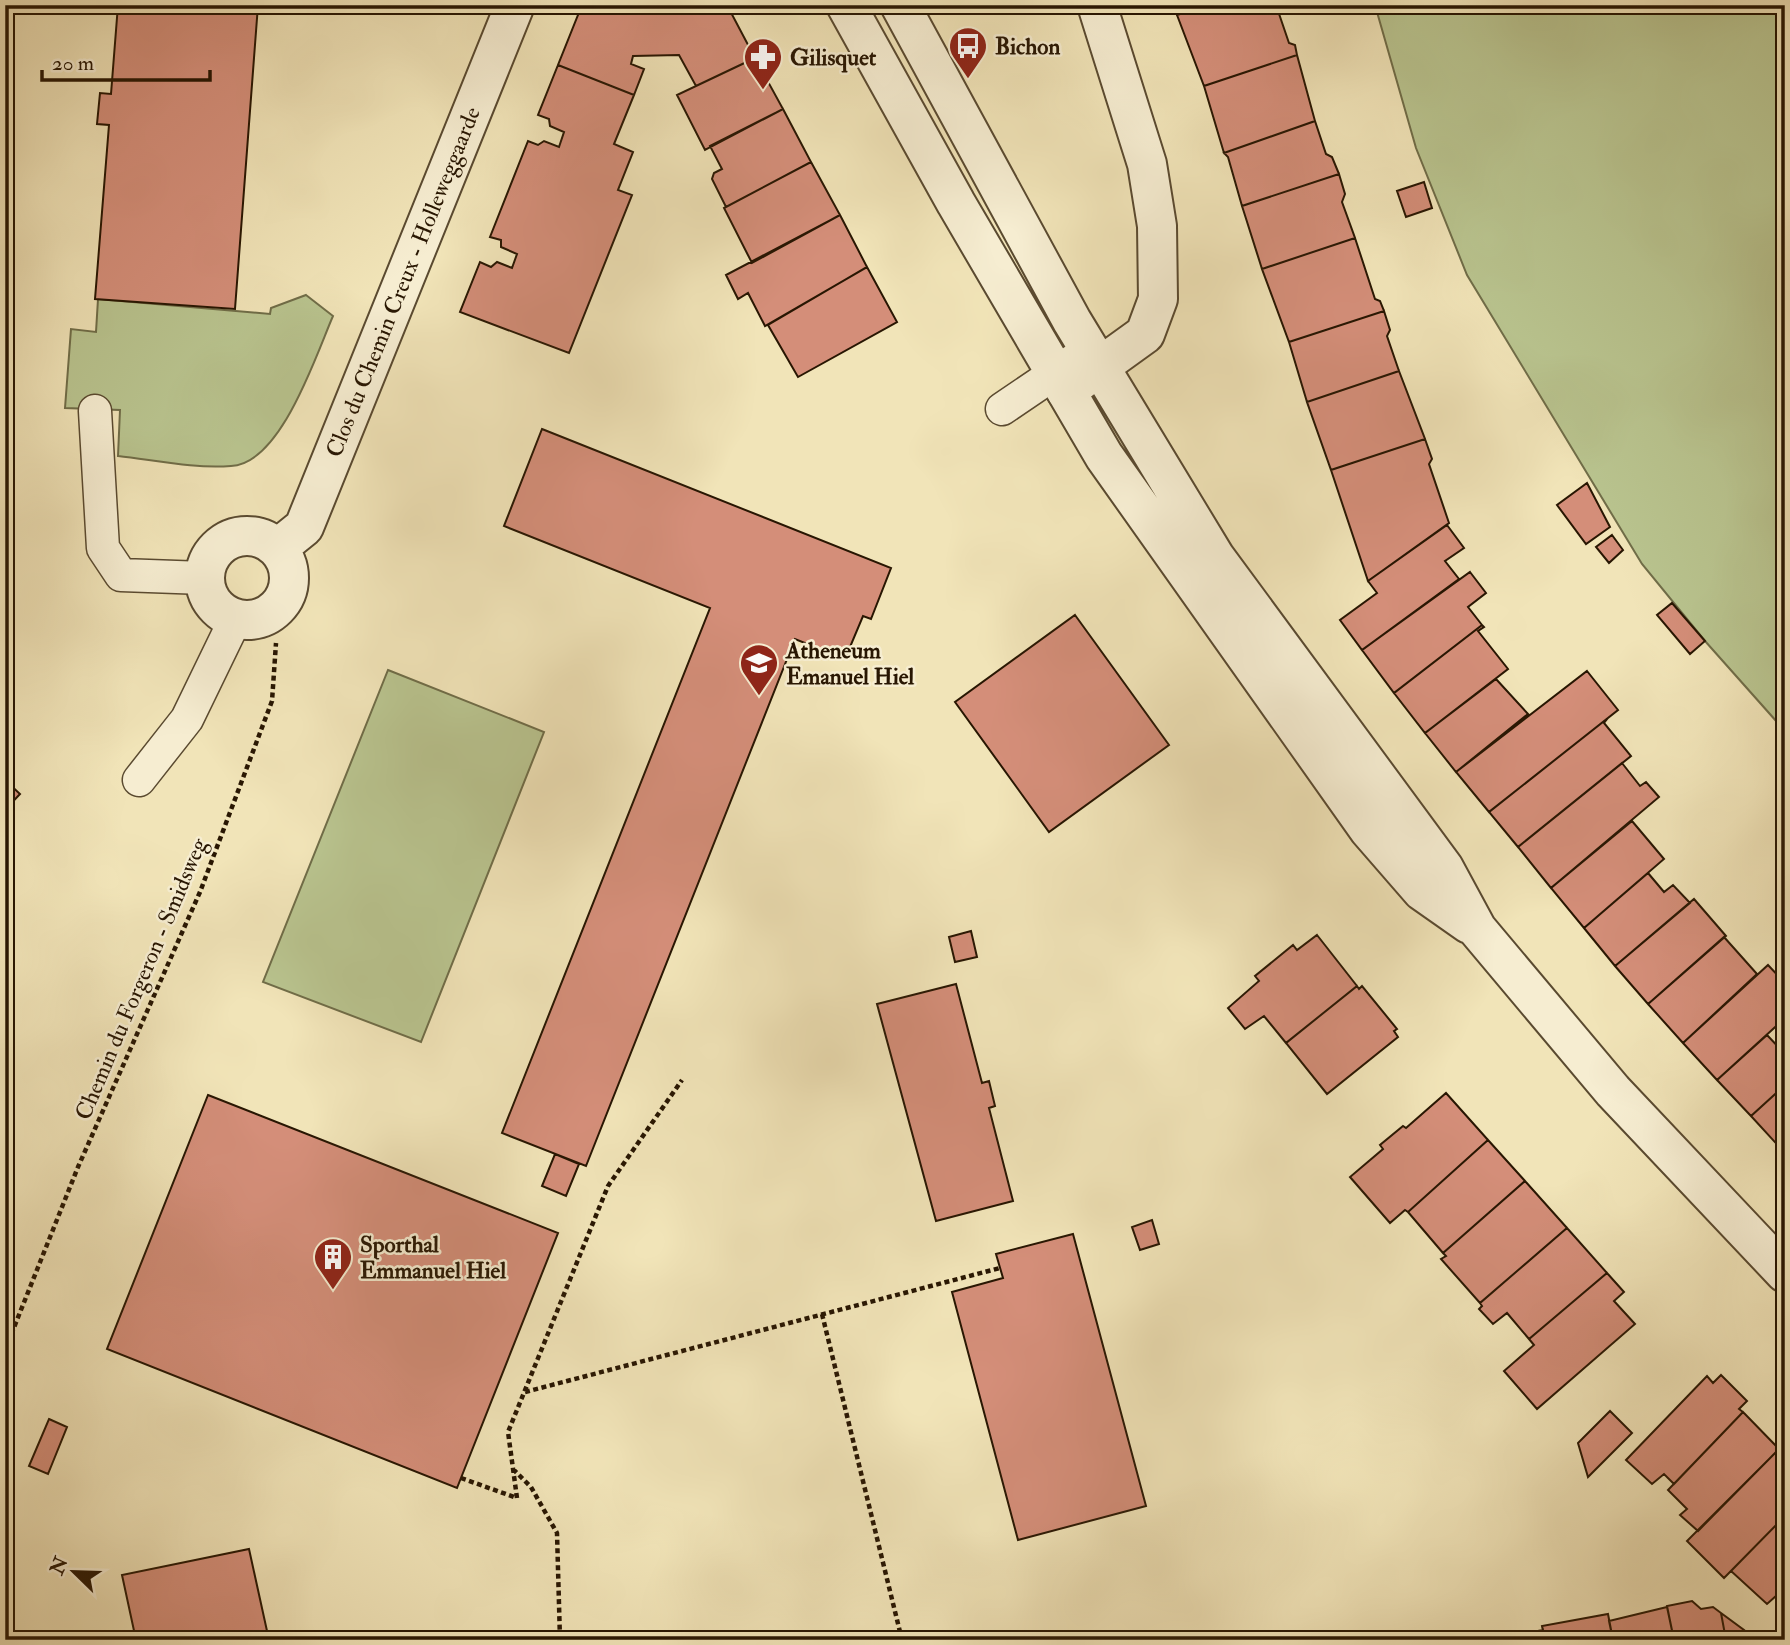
<svg xmlns="http://www.w3.org/2000/svg" width="1790" height="1645" font-family="'IM FELL Double Pica',serif">
<style>
.grass{fill:#b9c48f;stroke:#706d48;stroke-width:2}
.building{fill:#d48e79;stroke:#281602;stroke-width:2}
.lines{fill:none;stroke-linecap:round;stroke-linejoin:round}
.service-casing{stroke:#5a4a30;stroke-width:35}
.minor-casing{stroke:#5a4a30;stroke-width:42}
.tertiary-casing{stroke:#5a4a30;stroke-width:42}
.path{stroke:#281602;stroke-width:4.5;stroke-dasharray:5 3.5;stroke-linecap:butt}
.service{stroke:#f6edd1;stroke-width:32}
.minor{stroke:#f6edd1;stroke-width:38}
.tertiary{stroke:#f6edd1;stroke-width:38}
.labels{text-anchor:middle;dominant-baseline:central;stroke-width:5;stroke-linejoin:round;paint-order:stroke}
.poi-label{font-size:23px;font-weight:bold;fill:#281602;stroke:#f6edd1;text-anchor:start}
.street-label{font-size:23px;fill:#281602;stroke:#f6edd1}
</style>
<rect width="100%" height="100%" fill="#f1e4b8"/>
<filter id="stains"><feTurbulence type="fractalNoise" baseFrequency=".00286" numOctaves="4"/><feColorMatrix values="0 0 0 0 .2 0 0 0 0 .09 0 0 0 0 .02 0 0 0 .5 -.17"/></filter>
<radialGradient id="worn" r=".72"><stop offset=".6" stop-color="#630" stop-opacity="0"/><stop offset="1" stop-color="#630" stop-opacity=".3"/></radialGradient>
<path class="grass" d="M 1375,5 L 1785,5 L 1785,731 L 1705,641 L 1642,564 L 1467,275 L 1416,148 Z
M 306,295 L 333,316 C 316,355 281,464 231,466 C 194,469 154,460 118,456 L 120,410 L 65,408 L 71,329 L 96,332 L 98,299 L 270,314 L 271,308 Z
M 388,670 L 544,732 L 421,1042 L 263,982 Z"/>
<path class="building" d="M 5,5 L 52,5 L 5,14 Z
M 118,5 L 258,5 L 235,309 L 95,299 L 109,125 L 97,124 L 100,93 L 111,94 Z
M 582,5 L 727,5 L 755,58 L 696,86 L 679,55 L 633,56 L 631,64 L 644,69 L 634,95 L 558,65 Z
M 1174,5 L 1208,5 L 1177,15 Z
M 1208,5 L 1276,5 L 1289,43 L 1295,45 L 1297,55 L 1204,86 L 1177,15 Z
M 1297,55 L 1315,121 L 1224,153 L 1204,86 Z
M 755,58 L 783,109 L 705,150 L 677,95 Z
M 558,65 L 634,95 L 614,144 L 633,152 L 618,190 L 632,195 L 569,353 L 460,312 L 480,262 L 491,267 L 497,262 L 512,268 L 517,254 L 501,247 L 501,240 L 490,237 L 528,141 L 538,145 L 544,141 L 559,147 L 564,132 L 550,126 L 549,119 L 538,115 Z
M 783,109 L 811,162 L 726,207 L 712,179 L 714,173 L 722,169 L 710,146 Z
M 1315,121 L 1326,154 L 1332,157 L 1339,174 L 1242,206 L 1228,157 L 1224,153 Z
M 811,162 L 840,215 L 752,263 L 724,208 Z
M 1339,174 L 1345,194 L 1342,202 L 1355,238 L 1262,269 L 1242,206 Z
M 1424,182 L 1432,208 L 1406,217 L 1397,191 Z
M 840,215 L 867,267 L 765,326 L 748,293 L 738,299 L 726,275 Z
M 1355,238 L 1375,299 L 1380,301 L 1384,311 L 1289,342 L 1262,269 Z
M 867,267 L 897,322 L 798,377 L 768,325 Z
M 1384,311 L 1390,330 L 1387,336 L 1399,371 L 1307,402 L 1289,342 Z
M 1399,371 L 1425,439 L 1331,470 L 1307,402 Z
M 542,429 L 891,568 L 871,619 L 863,616 L 845,659 L 795,639 L 586,1166 L 502,1133 L 710,608 L 504,526 Z
M 1425,439 L 1432,459 L 1429,464 L 1449,523 L 1368,581 L 1331,470 Z
M 1587,483 L 1610,527 L 1586,544 L 1557,505 Z
M 1447,525 L 1464,548 L 1445,561 L 1459,579 L 1362,650 L 1340,620 L 1377,593 L 1368,581 Z
M 1612,535 L 1623,550 L 1609,563 L 1596,547 Z
M 1470,572 L 1486,593 L 1468,607 L 1482,625 L 1394,693 L 1362,650 Z
M 1672,603 L 1705,641 L 1690,654 L 1657,615 Z
M 1075,615 L 1169,745 L 1049,832 L 955,702 Z
M 1482,625 L 1484,627 L 1478,631 L 1508,669 L 1425,733 L 1394,693 Z
M 1587,671 L 1618,710 L 1489,812 L 1456,772 Z
M 1496,679 L 1528,714 L 1456,772 L 1425,733 Z
M 1608,718 L 1604,723 L 1631,756 L 1518,847 L 1489,812 Z
M 1622,763 L 1640,786 L 1646,782 L 1659,797 L 1551,888 L 1518,847 Z
M 5,780 L 20,794 L 5,810 Z
M 1632,821 L 1664,859 L 1584,928 L 1551,888 Z
M 1648,873 L 1664,892 L 1673,885 L 1690,903 L 1615,966 L 1584,928 Z
M 1694,899 L 1726,936 L 1648,1004 L 1615,966 Z
M 971,931 L 977,957 L 955,962 L 949,937 Z
M 1317,935 L 1357,986 L 1286,1043 L 1264,1016 L 1245,1029 L 1228,1008 L 1259,981 L 1255,976 L 1293,945 L 1297,950 Z
M 1724,937 L 1757,974 L 1683,1043 L 1648,1004 Z
M 1768,965 L 1785,983 L 1785,1018 L 1717,1080 L 1683,1043 Z
M 956,984 L 982,1083 L 989,1081 L 995,1106 L 989,1108 L 1013,1201 L 936,1221 L 877,1004 Z
M 1357,986 L 1359,989 L 1362,986 L 1397,1029 L 1394,1031 L 1398,1037 L 1327,1094 L 1286,1043 Z
M 1767,1035 L 1785,1054 L 1785,1085 L 1751,1116 L 1717,1080 Z
M 1785,1085 L 1785,1152 L 1784,1152 L 1751,1116 Z
M 1446,1093 L 1488,1140 L 1408,1212 L 1405,1210 L 1390,1223 L 1350,1177 L 1383,1149 L 1380,1145 L 1403,1126 L 1406,1128 Z
M 208,1095 L 558,1233 L 457,1488 L 107,1349 Z
M 1488,1140 L 1525,1181 L 1443,1253 L 1408,1212 Z
M 555,1154 L 579,1164 L 566,1196 L 542,1186 Z
M 1525,1181 L 1567,1228 L 1480,1303 L 1441,1259 L 1446,1256 L 1443,1253 Z
M 1152,1220 L 1159,1244 L 1140,1250 L 1132,1227 Z
M 1567,1228 L 1607,1273 L 1529,1339 L 1507,1313 L 1493,1324 L 1479,1309 L 1482,1306 L 1480,1303 Z
M 1073,1234 L 1146,1506 L 1018,1540 L 952,1292 L 1003,1278 L 996,1254 Z
M 1607,1273 L 1624,1292 L 1614,1301 L 1635,1324 L 1537,1409 L 1504,1371 L 1534,1345 L 1529,1339 Z
M 1721,1375 L 1747,1401 L 1739,1409 L 1743,1412 L 1674,1484 L 1664,1474 L 1652,1484 L 1626,1460 L 1707,1376 L 1713,1383 Z
M 1610,1411 L 1632,1433 L 1588,1477 L 1578,1443 Z
M 1743,1412 L 1779,1449 L 1698,1531 L 1680,1515 L 1687,1509 L 1668,1490 Z
M 49,1419 L 67,1427 L 48,1474 L 29,1466 Z
M 1779,1449 L 1785,1454 L 1785,1516 L 1724,1578 L 1687,1541 Z
M 1785,1516 L 1785,1588 L 1767,1604 L 1731,1571 Z
M 249,1549 L 269,1640 L 136,1640 L 122,1575 Z
M 1692,1601 L 1701,1609 L 1713,1607 L 1721,1613 L 1726,1640 L 1674,1640 L 1667,1606 Z
M 1667,1607 L 1674,1640 L 1613,1640 L 1609,1621 Z
M 1721,1613 L 1744,1630 L 1741,1634 L 1749,1640 L 1726,1640 Z
M 1608,1614 L 1613,1640 L 1545,1640 L 1542,1626 Z
M 1543,1630 L 1545,1640 L 1492,1640 Z"/>
<g class="lines">
<defs>
<path id="service" d="M 1002,409 L 1089,350
M 95,411 L 103,548 L 121,575 L 204,578
M 139,780 L 187,719 L 235,620"/>
<path id="minor" d="M 1066,391 L 1145,334 L 1158,299 L 1157,226 L 1147,164 L 1097,5
M205 578a42 42 0 1 1 84 0a42 42 0 1 1-84 0Z
M 278,548 L 304,527 L 515,5"/>
<path id="tertiary" d="M 846,5 L 956,203 L 1104,456 L 1369,830 L 1422,891 L 1469,924
M 900,5 L 1072,321 L 1215,557 L 1444,868 L 1477,929 L 1613,1091 L 1785,1273"/>
</defs>
<use href="#service" class="service-casing"/>
<use href="#minor" class="minor-casing"/>
<use href="#tertiary" class="tertiary-casing"/>
<path class="path" d="M 822,1314 L 902,1640
M 5,1350 L 78,1167 L 200,892 L 272,701 L 276,643
M 525,1392 L 1000,1268
M 513,1469 L 531,1487 L 557,1533 L 560,1640
M 461,1478 L 517,1498 L 508,1432 L 608,1186 L 682,1080"/>
<use href="#service" class="service"/>
<use href="#minor" class="minor"/>
<use href="#tertiary" class="tertiary"/>
</g>
<defs>
<symbol id="bus-pin" viewBox="-11 -11 22 30"><path d="M0 17L-7.5 6A9.5 9.5 0 1 1 7.5 6Z" fill="#8f2418" stroke="#f6edd1"/><path d="M-5-6H5V4H4V6H2V4H-2V6H-4V4H-5ZM-3.5-4V0h7V-4ZM-3.5 1.2v1.5H-2V1.2ZM2 1.2v1.5H3.5V1.2Z" fill="#fff"/></symbol>
<symbol id="pharmacy-pin" viewBox="-11 -11 22 30"><path d="M0 17L-7.5 6A9.5 9.5 0 1 1 7.5 6Z" fill="#8f2418" stroke="#f6edd1"/><path d="M-2-6h4v4h4v4h-4v4h-4v-4h-4v-4h4Z" fill="#fff"/></symbol>
<symbol id="school-pin" viewBox="-11 -11 22 30"><path d="M0 17L-7.5 6A9.5 9.5 0 1 1 7.5 6Z" fill="#8f2418" stroke="#f6edd1"/><path d="M0-5L7-2L0 1L-7-2ZM-4 1L0 2.5L4 1V4Q0 6-4 4Z" fill="#fff"/></symbol>
<symbol id="building-pin" viewBox="-11 -11 22 30"><path d="M0 17L-7.5 6A9.5 9.5 0 1 1 7.5 6Z" fill="#8f2418" stroke="#f6edd1"/><path d="M-4-6H4V6H1V3H-1V6H-4ZM-2.5-4.3h1.7v1.8h-1.7ZM.8-4.3h1.7v1.8H.8ZM-2.5-1h1.7V.8h-1.7ZM.8-1h1.7V.8H.8Z" fill="#fff"/></symbol>
</defs>
<g fill-rule="evenodd">
<use href="#bus-pin" x="946" y="24" width="44" height="60"/>
<use href="#pharmacy-pin" x="741" y="35" width="44" height="60"/>
<use href="#school-pin" x="737" y="641" width="44" height="60"/>
<use href="#building-pin" x="311" y="1235" width="44" height="60"/>
</g>
<g class="labels">
<g class="poi-label">
<text x="995" y="46">Bichon</text>
<text x="790" y="57">Gilisquet</text>
<text x="786" y="650">Atheneum<tspan x="786" dy="26">Emanuel Hiel</tspan></text>
<text x="360" y="1244">Sporthal<tspan x="360" dy="26">Emmanuel Hiel</tspan></text>
</g>
<g class="street-label">
<text transform="translate(403 282) rotate(-68)">Clos du Chemin Creux - Holleweggaarde</text>
<text transform="translate(141 979) rotate(-67)">Chemin du Forgeron - Smidsweg</text>
</g>
</g>
<rect width="1790" height="1645" fill="none" stroke="#f1e4b8" stroke-width="28"/>
<rect x="7" y="7" width="1776" height="1631" fill="none" stroke="#281602" stroke-width="3.5"/>
<rect x="14" y="14" width="1762" height="1617" fill="none" stroke="#281602" stroke-width="2"/>
<g transform="translate(74 1572) rotate(293)" stroke="#f6edd1" stroke-width="5" paint-order="stroke">
<path d="M0-5L12 26L0 18L-12 26Z" fill="#281602"/>
<text y="-10" font-size="19" font-weight="bold" text-anchor="middle" fill="#281602">N</text>
</g>
<path d="M42 70v10h168v-10" fill="none" stroke="#281602" stroke-width="3.5"/>
<text x="52" y="70" font-size="21" fill="#281602" stroke="#f6edd1" stroke-width="5" paint-order="stroke">20 m</text>
<rect width="100%" height="100%" filter="url(#stains)"/>
<rect width="100%" height="100%" fill="url(#worn)"/>
</svg>
